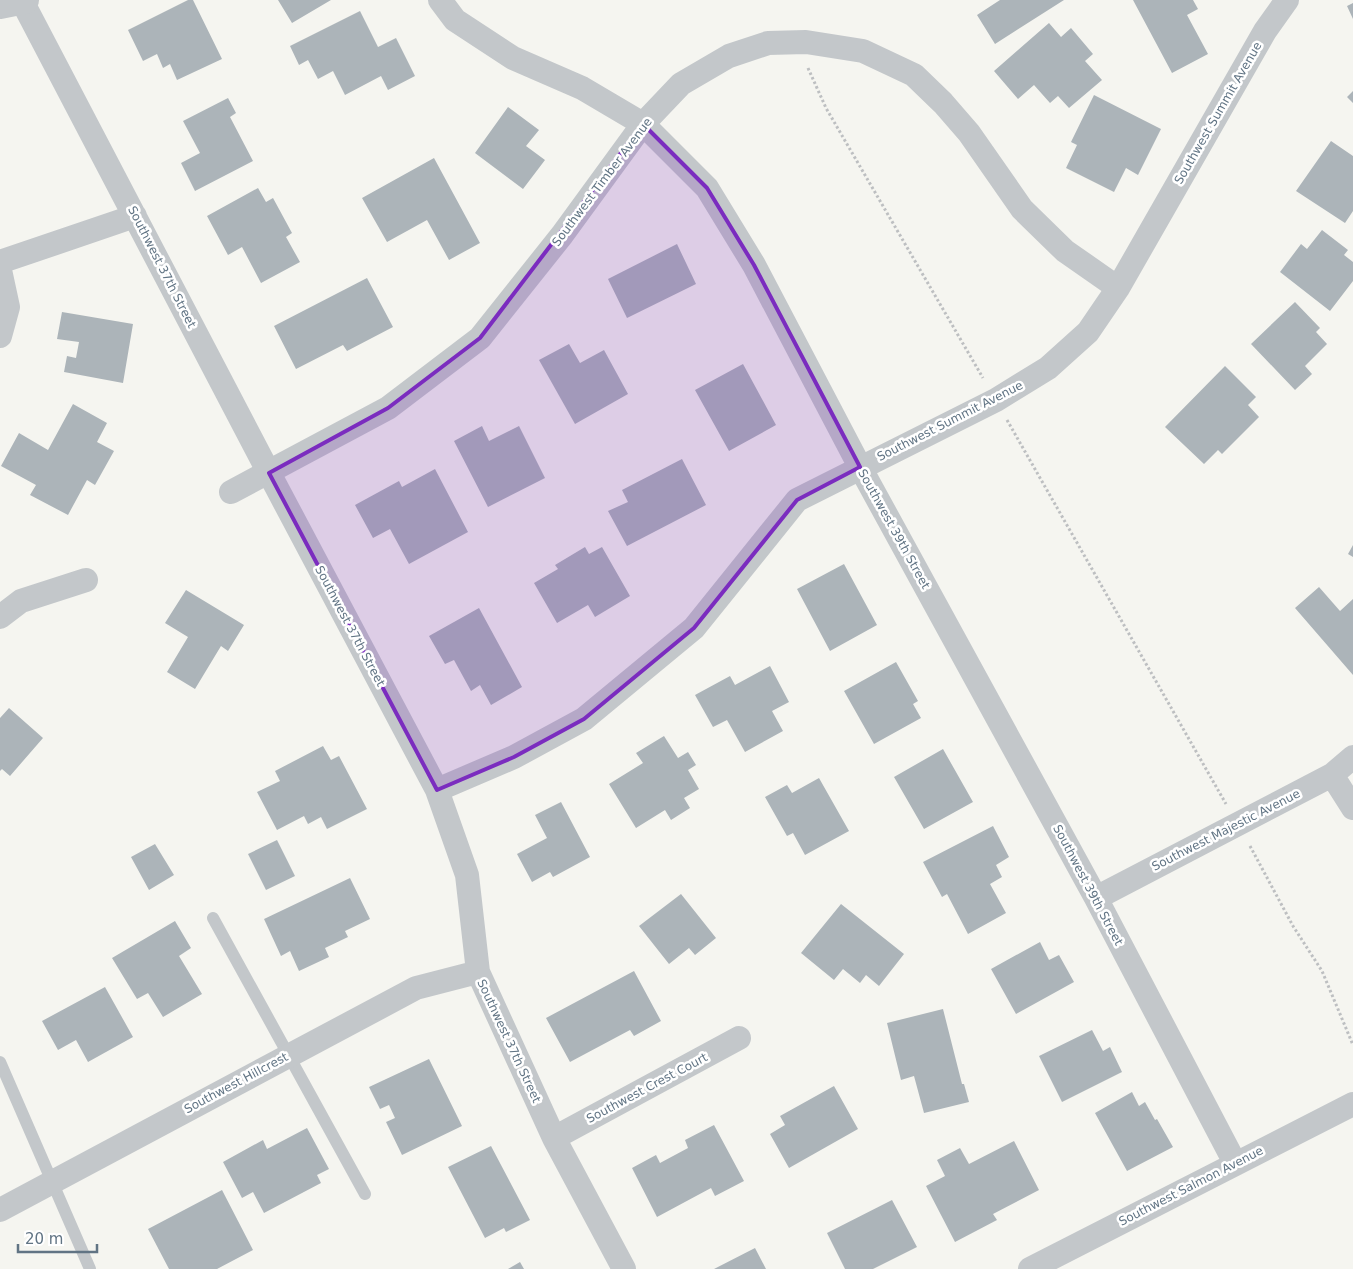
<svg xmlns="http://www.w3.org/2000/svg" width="1353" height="1269" font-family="'DejaVu Sans',sans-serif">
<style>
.building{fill:#acb4b9}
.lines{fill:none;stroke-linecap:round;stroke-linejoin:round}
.path{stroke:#bdbfc1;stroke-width:3;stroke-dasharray:2.5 2.5;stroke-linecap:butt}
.service{stroke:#c3c7ca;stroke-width:12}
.minor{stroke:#c3c7ca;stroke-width:24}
.tertiary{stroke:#c3c7ca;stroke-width:28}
.marked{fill:#7b2cbf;fill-opacity:0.2;stroke:#7b2cbf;stroke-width:4;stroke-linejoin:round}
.labels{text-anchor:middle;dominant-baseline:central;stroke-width:5;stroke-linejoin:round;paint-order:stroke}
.street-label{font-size:12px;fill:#617484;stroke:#fff}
</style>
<rect width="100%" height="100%" fill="#f5f5f0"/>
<path class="building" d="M 188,0 L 193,0 L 222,59 L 177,80 L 170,64 L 163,68 L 157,54 L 143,61 L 128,30 Z
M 278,0 L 331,0 L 292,23 Z
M 1000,0 L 1064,0 L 995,44 L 977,15 Z
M 1133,0 L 1193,0 L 1198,9 L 1187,15 L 1208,54 L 1172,73 Z
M 1353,3 L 1353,19 L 1347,6 Z
M 360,11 L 378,47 L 396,38 L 415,76 L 388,90 L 381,76 L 345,95 L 333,71 L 318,79 L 308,60 L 299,65 L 290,46 Z
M 1049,23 L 1061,37 L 1071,28 L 1093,54 L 1085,61 L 1102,80 L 1069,108 L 1058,96 L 1050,103 L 1034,85 L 1018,99 L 994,71 Z
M 1353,91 L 1353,103 L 1347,97 Z
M 1094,95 L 1161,129 L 1138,175 L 1126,168 L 1114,192 L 1066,168 L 1077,145 L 1071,142 Z
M 228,98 L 236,113 L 230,117 L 253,161 L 195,191 L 181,163 L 200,153 L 183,121 Z
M 508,107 L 539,130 L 526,146 L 545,160 L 523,189 L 475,153 Z
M 1331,141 L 1353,156 L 1353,211 L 1345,223 L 1296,191 Z
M 434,158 L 480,243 L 449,260 L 427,220 L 387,242 L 362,198 Z
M 258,188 L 266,202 L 273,198 L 292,233 L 286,237 L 300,262 L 261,283 L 242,247 L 228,255 L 207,216 Z
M 1322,230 L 1348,250 L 1344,255 L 1353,262 L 1353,281 L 1330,311 L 1280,272 L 1301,244 L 1307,249 Z
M 677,244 L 696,284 L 627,318 L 608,279 Z
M 367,278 L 393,327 L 347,351 L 343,345 L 296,369 L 274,326 Z
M 1295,302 L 1320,328 L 1316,332 L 1327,344 L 1305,366 L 1312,374 L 1295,390 L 1251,344 Z
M 62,312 L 133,324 L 123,383 L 64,372 L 67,356 L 76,358 L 79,342 L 57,339 Z
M 569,344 L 580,363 L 604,350 L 628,394 L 575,424 L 539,360 Z
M 743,364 L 776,425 L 729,451 L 695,390 Z
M 1225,366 L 1256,397 L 1248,405 L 1259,417 L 1222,454 L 1218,450 L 1204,464 L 1165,427 Z
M 73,404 L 107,423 L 97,442 L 114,451 L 95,485 L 87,480 L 68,515 L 30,495 L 36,485 L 1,466 L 19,433 L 48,450 Z
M 482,426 L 489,441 L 519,426 L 545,478 L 488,507 L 454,441 Z
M 682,459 L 706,505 L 627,546 L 608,511 L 628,502 L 622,490 Z
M 435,469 L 468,532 L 409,564 L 390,529 L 373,538 L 355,505 L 399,481 L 402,487 Z
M 1353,545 L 1353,557 L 1348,554 Z
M 585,547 L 589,554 L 602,547 L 630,596 L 595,617 L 588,605 L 557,623 L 534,583 L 558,569 L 555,565 Z
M 844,564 L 877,625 L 830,651 L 797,589 Z
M 1319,587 L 1340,611 L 1353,599 L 1353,675 L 1295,608 Z
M 186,590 L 244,625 L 228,651 L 221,646 L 195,689 L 167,672 L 188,637 L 165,623 Z
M 479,608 L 522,687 L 491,705 L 480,685 L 471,691 L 454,660 L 445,664 L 429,636 Z
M 896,662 L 918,701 L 913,704 L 921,718 L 874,744 L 844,691 Z
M 770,666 L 789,702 L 772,711 L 783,731 L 745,752 L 727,720 L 713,727 L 695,695 L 730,676 L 735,685 Z
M 9,708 L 43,738 L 10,776 L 2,769 L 0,771 L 0,718 Z
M 664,736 L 678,758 L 688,752 L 696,765 L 688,770 L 699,789 L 684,798 L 690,808 L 671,820 L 665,810 L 636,828 L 609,784 L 643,763 L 636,753 Z
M 323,746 L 331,760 L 339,756 L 367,809 L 327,829 L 321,817 L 308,824 L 304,816 L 277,830 L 257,792 L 280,781 L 275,771 Z
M 943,749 L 973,802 L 924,829 L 894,777 Z
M 819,778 L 849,831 L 805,855 L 793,833 L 787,836 L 765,797 L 787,785 L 792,793 Z
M 561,802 L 590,857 L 553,877 L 550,872 L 532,882 L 517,854 L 547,838 L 535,815 Z
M 993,826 L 1009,857 L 996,865 L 1002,877 L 990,884 L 1006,913 L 968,934 L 947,894 L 942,897 L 923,862 Z
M 277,840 L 295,876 L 266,890 L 248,854 Z
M 155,844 L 174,875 L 149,890 L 131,857 Z
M 350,878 L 370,919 L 345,931 L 348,937 L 325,948 L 329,957 L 299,971 L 290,951 L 281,956 L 264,919 Z
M 681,894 L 716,938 L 695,955 L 689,948 L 669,964 L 639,926 Z
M 841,904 L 904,954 L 879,986 L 866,975 L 860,983 L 843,969 L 834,980 L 801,953 Z
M 175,921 L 191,948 L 179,956 L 202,994 L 163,1017 L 148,993 L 137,999 L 112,958 Z
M 1040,942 L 1049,960 L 1059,955 L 1074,982 L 1016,1014 L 991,969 Z
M 634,971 L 661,1021 L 634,1036 L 630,1030 L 570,1062 L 546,1018 Z
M 105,987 L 133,1037 L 88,1062 L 76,1040 L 58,1050 L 42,1021 Z
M 943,1009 L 962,1084 L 964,1084 L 969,1102 L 924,1113 L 914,1076 L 901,1080 L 887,1023 Z
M 1092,1030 L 1103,1051 L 1110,1047 L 1122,1072 L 1062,1102 L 1039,1056 Z
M 429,1059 L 462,1126 L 402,1155 L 386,1122 L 395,1118 L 389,1105 L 380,1109 L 369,1087 Z
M 834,1086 L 858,1129 L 789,1168 L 770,1134 L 785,1125 L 780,1116 Z
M 1132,1092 L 1139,1106 L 1145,1102 L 1155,1120 L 1157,1119 L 1173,1147 L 1127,1171 L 1095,1113 Z
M 714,1125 L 744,1181 L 715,1196 L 711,1188 L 657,1217 L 632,1168 L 656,1155 L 660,1163 L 688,1148 L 685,1140 Z
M 307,1128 L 329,1169 L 317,1175 L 321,1183 L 264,1213 L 253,1192 L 242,1198 L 223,1162 L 263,1140 L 267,1149 Z
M 1014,1141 L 1039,1190 L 993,1214 L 997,1220 L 955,1242 L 926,1186 L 945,1176 L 937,1160 L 960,1148 L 969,1164 Z
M 491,1146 L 530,1220 L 506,1232 L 504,1228 L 485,1238 L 448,1167 Z
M 222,1190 L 253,1250 L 217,1269 L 169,1269 L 148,1229 Z
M 892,1200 L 917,1247 L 873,1269 L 845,1269 L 827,1233 Z
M 755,1248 L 766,1269 L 714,1269 Z
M 520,1262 L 524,1269 L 508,1269 Z"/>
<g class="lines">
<path class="path" d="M 808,68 L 826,108 L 983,378
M 1007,420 L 1226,804
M 1250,846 L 1293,926 L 1322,971 L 1353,1045"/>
<path class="service" d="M 213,918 L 365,1194
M 0,1062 L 90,1269"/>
<path class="minor" d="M 440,0 L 455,20 L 513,58 L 582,88 L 643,124 L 707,188 L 754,265 L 860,467 L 1096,898 L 1235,1163
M 22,1 L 269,473 L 437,790 L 467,875 L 478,972 L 554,1138 L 624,1269
M 0,262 L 135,216
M 0,270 L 8,307 L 0,336
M 231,492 L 388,408 L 480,338 L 562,235 L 643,124 L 681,84 L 729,56 L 768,43 L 806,42 L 863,51 L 914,75 L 943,103 L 969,133 L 1022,209 L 1065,251 L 1118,288
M 0,617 L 21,601 L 86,580
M 1332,775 L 1353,808
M 437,790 L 514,757 L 584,719 L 694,628 L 797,500 L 996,400 L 1048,368 L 1088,332 L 1118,288 L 1265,31 L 1287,0
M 1096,898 L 1332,775 L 1353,757
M 554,1138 L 739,1038
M 0,1210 L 416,988 L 478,972
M 1030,1269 L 1353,1104"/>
<path class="tertiary" d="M 0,5 L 25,0"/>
</g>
<path class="marked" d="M 643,124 L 707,188 L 754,265 L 860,467 L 797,500 L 694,628 L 584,719 L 514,757 L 437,790 L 269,473 L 388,408 L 480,338 Z"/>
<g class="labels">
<g class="street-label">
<text transform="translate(1218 113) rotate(-60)">Southwest Summit Avenue</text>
<text transform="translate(602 182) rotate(-53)">Southwest Timber Avenue</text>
<text transform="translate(162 267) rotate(63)">Southwest 37th Street</text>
<text transform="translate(950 421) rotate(-27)">Southwest Summit Avenue</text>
<text transform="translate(894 529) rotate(61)">Southwest 39th Street</text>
<text transform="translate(350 626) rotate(62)">Southwest 37th Street</text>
<text transform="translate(1226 830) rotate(-27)">Southwest Majestic Avenue</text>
<text transform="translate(1088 885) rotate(62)">Southwest 39th Street</text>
<text transform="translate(509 1041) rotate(65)">Southwest 37th Street</text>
<text transform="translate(236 1083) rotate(-28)">Southwest Hillcrest</text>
<text transform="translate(647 1088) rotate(-28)">Southwest Crest Court</text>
<text transform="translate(1191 1186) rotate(-27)">Southwest Salmon Avenue</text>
</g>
</g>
<path d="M18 1244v8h79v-8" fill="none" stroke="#617484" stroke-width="2.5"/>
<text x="25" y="1244" font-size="15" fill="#617484" stroke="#ffffff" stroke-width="4" paint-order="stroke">20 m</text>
</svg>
